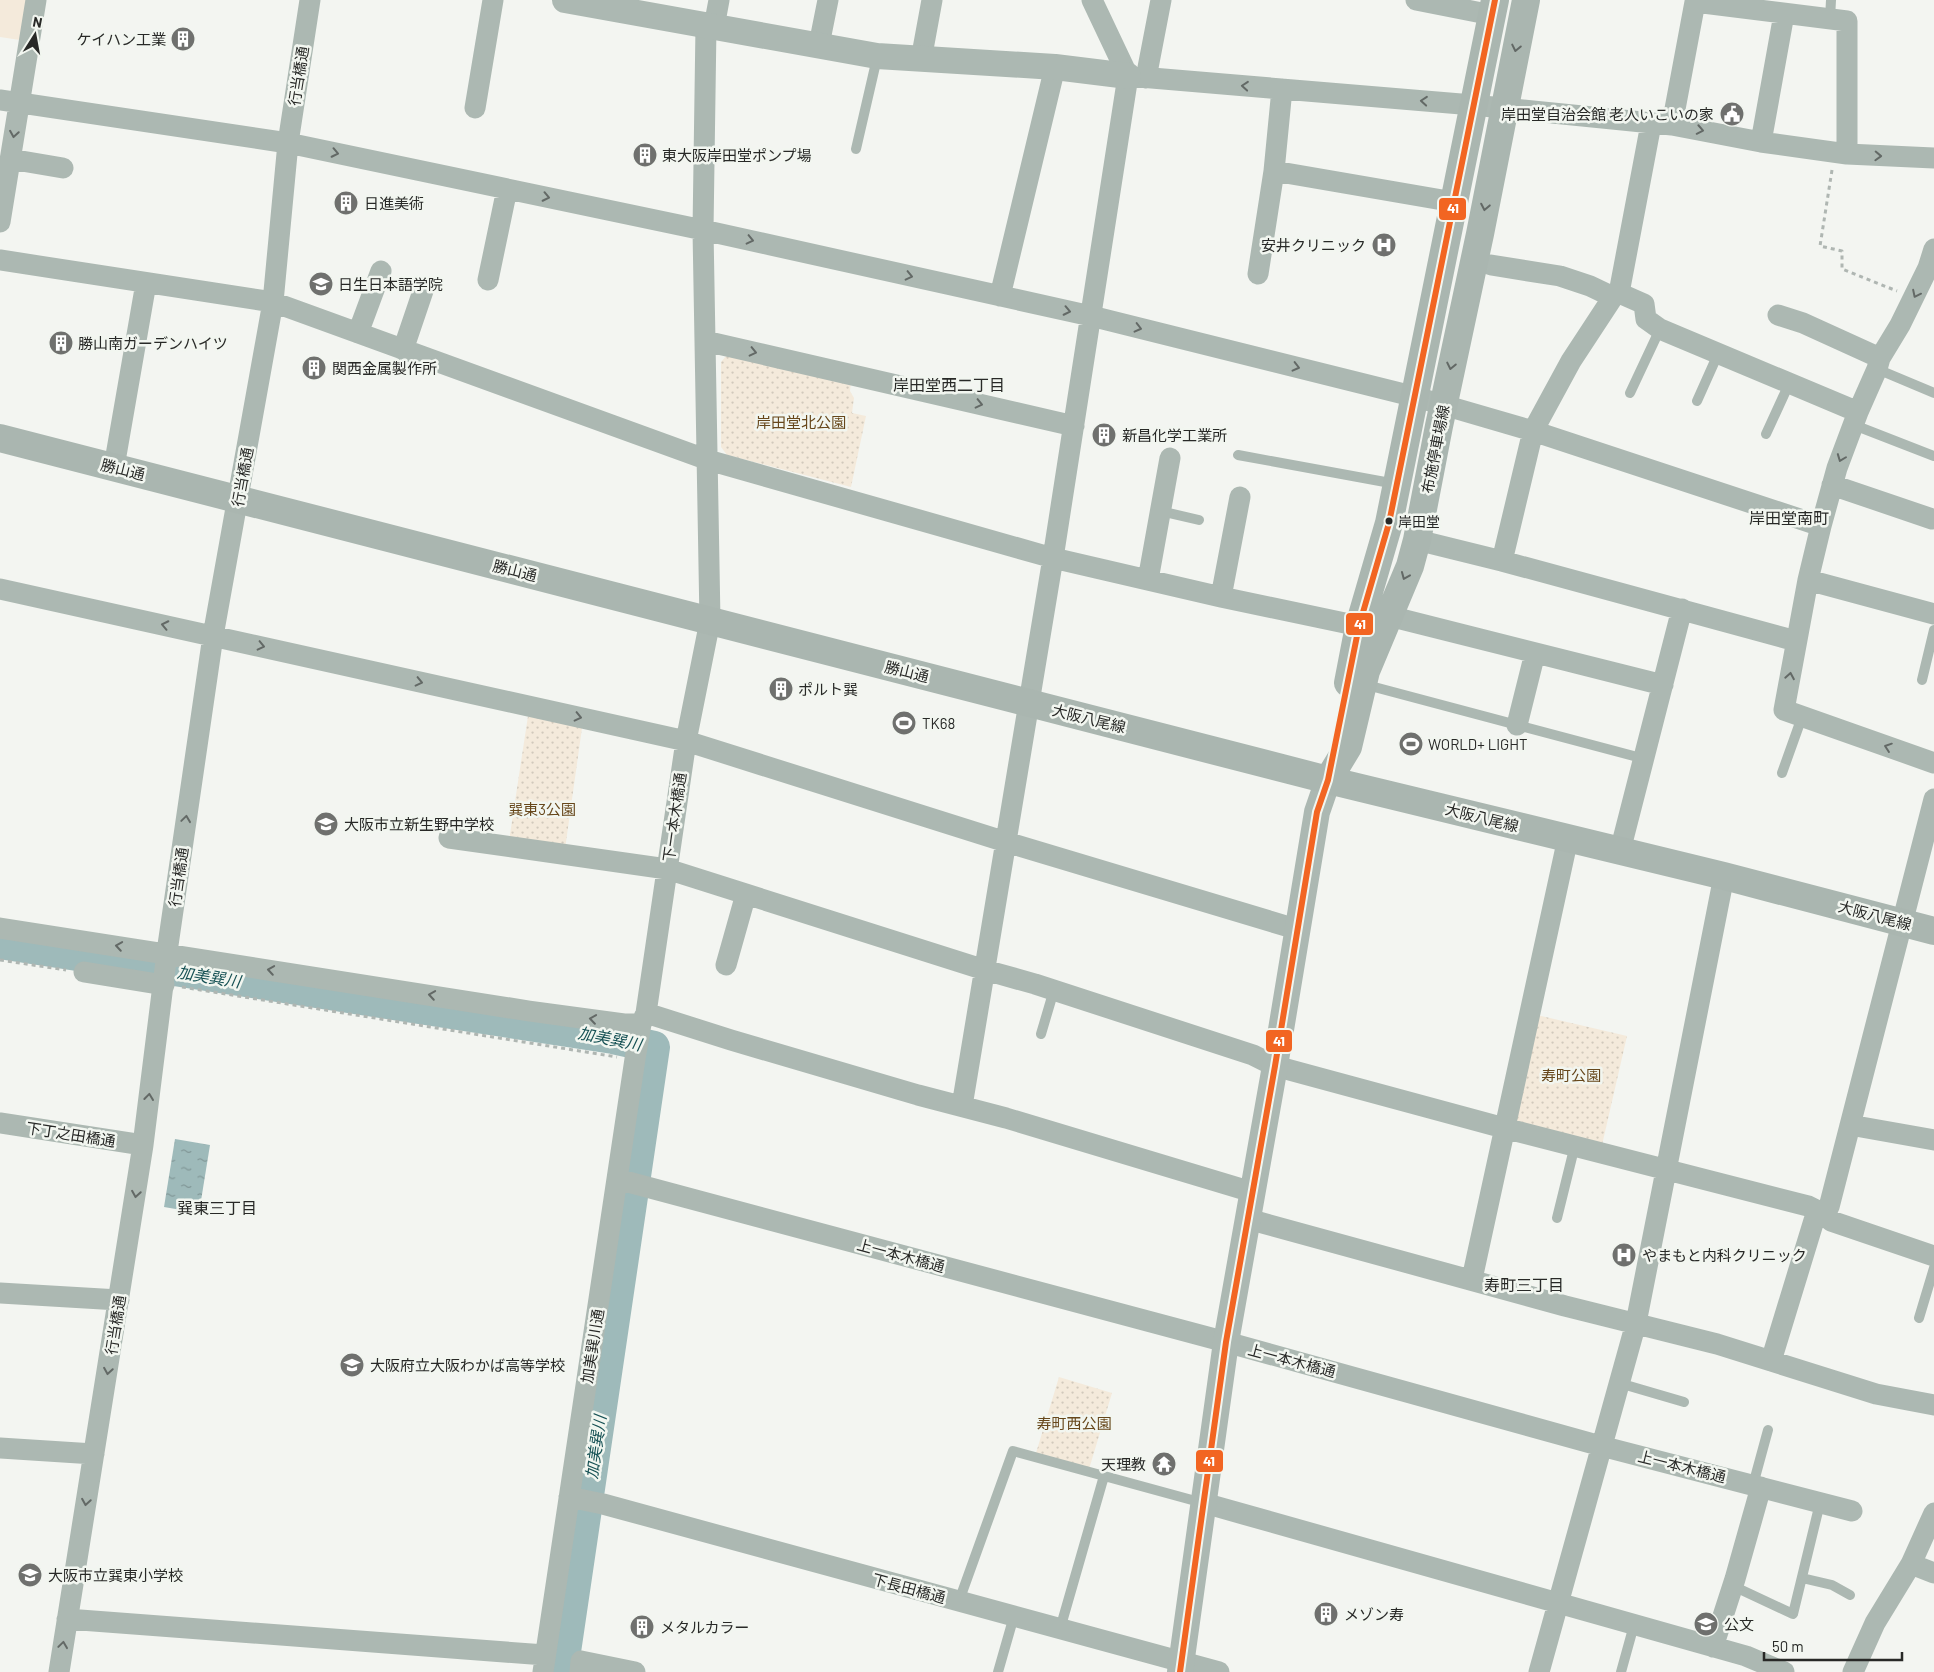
<svg xmlns="http://www.w3.org/2000/svg" width="1934" height="1672" font-family="Barlow,'Noto Sans JP',sans-serif">
<style>
.park{fill:url(#park-dots)}
.pitch{fill:#f4eadb}
.water{fill:url(#water-ripples)}
.lines{fill:none;stroke-linecap:round;stroke-linejoin:round}
.river{stroke:#9ebaba;stroke-width:32}
.path{stroke:#afb6b2;stroke-width:3;stroke-dasharray:4 4;stroke-linecap:butt}
.service{stroke:#acb8b2;stroke-width:10}
.minor{stroke:#acb8b2;stroke-width:21}
.tertiary{stroke:#acb8b2;stroke-width:26}
.secondary{stroke:#aab6b0;stroke-width:28}
.bus-1-casing{stroke:#f2f6f0;stroke-width:10}
.bus-1{stroke:#f26522;stroke-width:6}
.oneway{stroke:#626865}
.oneway2{stroke:#636966}
.bus-dot{fill:#282927;stroke:#f2f6f0;stroke-width:2}
.labels{text-anchor:middle;dominant-baseline:central;stroke-width:5;stroke-linejoin:round;paint-order:stroke}
.bus-label{font-size:14px;fill:#282927;stroke:#f2f6f0;text-anchor:start}
.poi-label{font-size:15px;fill:#282927;stroke:#f2f6f0;text-anchor:start}
.street-label{font-size:15px;fill:#282927;stroke:#f2f6f0}
.park-label{font-size:15px;fill:#67471b;stroke:#f2f6f0}
.neighbourhood-label{font-size:16px;fill:#282927;stroke:#f2f6f0}
.water-label{font-size:16px;font-style:italic;fill:#165154;stroke:#f2f6f0}
.line-badge{stroke:#f2f6f0;stroke-width:2}
.badge-label{font-size:14px;text-anchor:middle;font-weight:bold;fill:#fff}
</style>
<defs>
<pattern id="park-dots" width="8" height="8" patternUnits="userSpaceOnUse" patternTransform="scale(1.25)"><rect width="8" height="8" fill="#f4eadb"/><path d="M2 2h.1M6 6h.1" fill="none" stroke="#d1c9bc" stroke-width="1.8" stroke-linecap="round"/></pattern>
<pattern id="water-ripples" width="26" height="14" patternUnits="userSpaceOnUse" patternTransform="scale(1.25)"><rect width="26" height="14" fill="#9ebaba"/><path d="M2 4q2-2 4 0t4 0M15 11q2-2 4 0t4 0" fill="none" stroke="#819797"/></pattern>
</defs>
<rect width="100%" height="100%" fill="#f3f5f1"/>
<path class="park" d="M 727,355 L 851,382 L 850,391 L 854,398 L 852,413 L 866,416 L 851,487 L 727,455 L 721,447 L 721,362 Z
M 528,716 L 582,728 L 565,849 L 509,841 Z
M 1537,1015 L 1627,1036 L 1602,1145 L 1519,1126 L 1514,1113 Z
M 1059,1377 L 1112,1393 L 1089,1469 L 1036,1453 Z"/>
<path class="pitch" d="M 0,0 L 27,0 L 20,40 L 0,37 Z"/>
<path class="water" d="M 175,1139 L 210,1145 L 199,1213 L 164,1207 Z"/>
<g class="lines">
<path class="river" d="M 0,943 L 613,1038 L 654,1047 L 562,1672"/>
<path class="path" d="M 1832,170 L 1820,246 L 1842,251 L 1842,269 L 1897,291
M 0,960 L 66,970
M 182,987 L 617,1057"/>
<path class="service" d="M 1830,19 L 1831,0
M 856,149 L 877,58
M 1877,369 L 1934,393
M 1630,393 L 1660,329
M 1697,401 L 1718,354
M 1854,425 L 1934,456
M 1766,434 L 1789,384
M 1238,455 L 1396,484
M 1160,511 L 1199,520
M 1922,680 L 1934,630
M 1363,684 L 1645,759
M 1782,773 L 1802,717
M 1041,1034 L 1054,990
M 1557,1218 L 1575,1145
M 1919,1318 L 1934,1268
M 1619,1383 L 1684,1402
M 1753,1485 L 1768,1430
M 1802,1578 L 1832,1585 L 1850,1595
M 1733,1586 L 1793,1614 L 1820,1503
M 959,1601 L 1013,1451 L 1203,1503
M 1060,1629 L 1104,1476
M 998,1672 L 1014,1616
M 1621,1672 L 1634,1625"/>
<path class="minor" d="M 1416,0 L 1492,15
M 714,27 L 719,0
M 819,45 L 828,0
M 921,60 L 932,0
M 1128,76 L 1473,105 L 1672,125 L 1761,142 L 1847,154 L 1934,158
M 1146,78 L 1161,0
M 0,100 L 288,143 L 703,230 L 1091,316 L 1416,397 L 1533,431 L 1821,526
M 475,108 L 493,0
M 1672,125 L 1695,2 L 1847,21 L 1847,154
M 1761,142 L 1784,14
M 10,159 L 63,168
M 1274,171 L 1454,202
M 0,222 L 36,0
M 1934,249 L 1928,268 L 1900,325 L 1880,358 L 1877,369 L 1858,412 L 1837,468 L 1821,526 L 1808,580 L 1784,710 L 1934,763
M 0,260 L 273,302 L 708,460 L 1053,558 L 1221,597 L 1359,626
M 1491,265 L 1560,276 L 1590,286 L 1613,297
M 1258,274 L 1274,171 L 1282,89
M 488,280 L 507,189
M 1619,293 L 1644,304 L 1646,319 L 1660,329 L 1858,412
M 1000,296 L 1055,67
M 1778,315 L 1803,323 L 1880,358
M 358,333 L 381,271
M 705,341 L 1074,426
M 403,350 L 423,291
M 114,467 L 146,283
M 1832,485 L 1932,519
M 1417,540 L 1502,561 L 1796,641
M 1502,561 L 1533,431 L 1571,361 L 1613,297 L 1619,293 L 1651,124
M 1148,580 L 1170,458
M 1808,580 L 1934,614
M 0,589 L 686,741 L 1006,842 L 1296,929
M 1221,597 L 1240,497
M 1389,616 L 1663,685
M 1517,725 L 1535,653
M 449,838 L 667,869 L 985,970 L 1035,984 L 1253,1055 L 1275,1066 L 1504,1128 L 1808,1206 L 1822,1213 L 1831,1221 L 1934,1256
M 1620,851 L 1682,609
M 0,928 L 529,1011 L 624,1024 L 641,1024
M 726,965 L 746,894
M 84,972 L 164,985
M 646,1013 L 731,1040 L 918,1095 L 1006,1118 L 1252,1192
M 962,1106 L 1053,558 L 1128,76 L 1092,0
M 0,1123 L 143,1145
M 1850,1125 L 1934,1140
M 617,1179 L 1226,1342 L 1601,1446 L 1852,1511
M 1248,1219 L 1565,1306 L 1717,1344 L 1876,1394 L 1934,1405
M 1472,1279 L 1568,838
M 0,1293 L 119,1300
M 1771,1361 L 1815,1217 L 1829,1207 L 1934,799
M 0,1448 L 94,1454
M 569,1497 L 603,1504 L 1219,1672
M 1204,1503 L 1746,1656 L 1784,1672
M 1911,1564 L 1934,1573
M 67,1619 L 545,1655
M 1713,1647 L 1735,1579 L 1761,1487
M 59,1672 L 143,1145 L 168,945 L 213,636 L 273,302 L 288,143 L 310,0
M 543,1672 L 635,1059 L 641,1024 L 646,1013 L 686,741 L 710,621 L 703,230 L 706,26
M 580,1672 L 581,1661 L 635,1672
M 1539,1672 L 1636,1323 L 1724,876
M 1853,1672 L 1875,1623 L 1911,1564 L 1934,1513"/>
<path class="tertiary" d="M 565,0 L 877,56 L 1055,67 L 1128,76
M 1180,1672 L 1226,1342 L 1275,1066 L 1317,812 L 1328,780"/>
<path class="secondary" d="M 0,438 L 1328,780 L 1724,876 L 1934,931
M 1348,683 L 1359,626 L 1389,523 L 1495,0
M 1328,780 L 1348,747 L 1366,671 L 1410,566 L 1417,540 L 1439,426 L 1480,234 L 1526,0"/>
<defs>
<path id="bus-1" d="M 1180,1672 L 1226,1342 L 1275,1066 L 1317,812 L 1328,780 L 1359,626 L 1389,523 L 1495,0"/>
</defs>
<use href="#bus-1" class="bus-1-casing"/>
<use href="#bus-1" class="bus-1"/>
</g>
<defs><path id="oneway-chevron" d="M-2-3.5L2.5 0L-2 3.5" fill="none" stroke-width="1.6" stroke-linecap="round" stroke-linejoin="round" transform="scale(1.25)"/></defs>
<g class="oneway">
<use href="#oneway-chevron" transform="translate(1516 48) rotate(102)"/>
<use href="#oneway-chevron" transform="translate(1485 207) rotate(101)"/>
<use href="#oneway-chevron" transform="translate(1451 366) rotate(102)"/>
<use href="#oneway-chevron" transform="translate(1405 576) rotate(113)"/>
</g>
<g class="oneway2">
<use href="#oneway-chevron" transform="translate(1245 86) rotate(-175)"/>
<use href="#oneway-chevron" transform="translate(1424 101) rotate(-175)"/>
<use href="#oneway-chevron" transform="translate(1700 130) rotate(11)"/>
<use href="#oneway-chevron" transform="translate(14 134) rotate(99)"/>
<use href="#oneway-chevron" transform="translate(335 153) rotate(12)"/>
<use href="#oneway-chevron" transform="translate(1878 156) rotate(2)"/>
<use href="#oneway-chevron" transform="translate(546 197) rotate(12)"/>
<use href="#oneway-chevron" transform="translate(750 240) rotate(13)"/>
<use href="#oneway-chevron" transform="translate(909 276) rotate(13)"/>
<use href="#oneway-chevron" transform="translate(1916 294) rotate(116)"/>
<use href="#oneway-chevron" transform="translate(1067 311) rotate(12)"/>
<use href="#oneway-chevron" transform="translate(1138 328) rotate(14)"/>
<use href="#oneway-chevron" transform="translate(753 352) rotate(13)"/>
<use href="#oneway-chevron" transform="translate(1296 367) rotate(14)"/>
<use href="#oneway-chevron" transform="translate(979 404) rotate(13)"/>
<use href="#oneway-chevron" transform="translate(1841 458) rotate(111)"/>
<use href="#oneway-chevron" transform="translate(165 625) rotate(-168)"/>
<use href="#oneway-chevron" transform="translate(261 646) rotate(13)"/>
<use href="#oneway-chevron" transform="translate(1790 676) rotate(-80)"/>
<use href="#oneway-chevron" transform="translate(419 682) rotate(13)"/>
<use href="#oneway-chevron" transform="translate(578 717) rotate(13)"/>
<use href="#oneway-chevron" transform="translate(1888 747) rotate(-161)"/>
<use href="#oneway-chevron" transform="translate(186 819) rotate(-82)"/>
<use href="#oneway-chevron" transform="translate(119 946) rotate(-171)"/>
<use href="#oneway-chevron" transform="translate(271 970) rotate(-171)"/>
<use href="#oneway-chevron" transform="translate(432 995) rotate(-171)"/>
<use href="#oneway-chevron" transform="translate(593 1019) rotate(-172)"/>
<use href="#oneway-chevron" transform="translate(149 1097) rotate(-83)"/>
<use href="#oneway-chevron" transform="translate(136 1194) rotate(99)"/>
<use href="#oneway-chevron" transform="translate(108 1371) rotate(99)"/>
<use href="#oneway-chevron" transform="translate(86 1502) rotate(99)"/>
<use href="#oneway-chevron" transform="translate(63 1645) rotate(-82)"/>
</g>
<defs>
<symbol id="building-disc" viewBox="-11 -11 22 22"><circle r="9.5" fill="#6f706e" stroke="#f2f6f0"/><path d="M-4-6H4V6H1V3H-1V6H-4ZM-2.5-4.3h1.7v1.8h-1.7ZM.8-4.3h1.7v1.8H.8ZM-2.5-1h1.7V.8h-1.7ZM.8-1h1.7V.8H.8Z" fill="#fff"/></symbol>
<symbol id="civic-disc" viewBox="-11 -11 22 22"><circle r="9.5" fill="#6f706e" stroke="#f2f6f0"/><path d="M-.6-6.5H3V-4.5H.6V-3L4-1V1h2V6H-6V1h2V-1L-.6-3ZM-1.2 2.5V6h2.4V2.5Z" fill="#fff"/></symbol>
<symbol id="hospital-disc" viewBox="-11 -11 22 22"><circle r="9.5" fill="#6f706e" stroke="#f2f6f0"/><path d="M-5-5h3v3.5h4V-5h3V5h-3V1.5h-4V5h-3Z" fill="#fff"/></symbol>
<symbol id="school-disc" viewBox="-11 -11 22 22"><circle r="9.5" fill="#6f706e" stroke="#f2f6f0"/><path d="M0-5L7-2L0 1L-7-2ZM-4 1L0 2.5L4 1V4Q0 6-4 4Z" fill="#fff"/></symbol>
<symbol id="stadium-disc" viewBox="-11 -11 22 22"><circle r="9.5" fill="#6f706e" stroke="#f2f6f0"/><path d="M0-5a6.5 5 0 1 0 0 10a6.5 5 0 1 0 0-10ZM-3.5-1.8h7v3.6h-7Z" fill="#fff"/></symbol>
<symbol id="temple-disc" viewBox="-11 -11 22 22"><circle r="9.5" fill="#6f706e" stroke="#f2f6f0"/><path d="M0-6L5-2H3V0L6.5 2.5H4V6H1.5V3h-3V6H-4V2.5H-6.5L-3 0V-2H-5Z" fill="#fff"/></symbol>
</defs>
<g fill-rule="evenodd">
<use href="#building-disc" x="169" y="25" width="28" height="28"/>
<use href="#civic-disc" x="1718" y="100" width="28" height="28"/>
<use href="#building-disc" x="631" y="141" width="28" height="28"/>
<use href="#building-disc" x="332" y="189" width="28" height="28"/>
<use href="#hospital-disc" x="1370" y="231" width="28" height="28"/>
<use href="#school-disc" x="307" y="270" width="28" height="28"/>
<use href="#building-disc" x="47" y="329" width="28" height="28"/>
<use href="#building-disc" x="300" y="354" width="28" height="28"/>
<use href="#building-disc" x="1090" y="421" width="28" height="28"/>
<use href="#building-disc" x="767" y="675" width="28" height="28"/>
<use href="#stadium-disc" x="890" y="709" width="28" height="28"/>
<use href="#stadium-disc" x="1397" y="730" width="28" height="28"/>
<use href="#school-disc" x="312" y="810" width="28" height="28"/>
<use href="#hospital-disc" x="1610" y="1241" width="28" height="28"/>
<use href="#school-disc" x="338" y="1351" width="28" height="28"/>
<use href="#temple-disc" x="1150" y="1450" width="28" height="28"/>
<use href="#school-disc" x="16" y="1561" width="28" height="28"/>
<use href="#building-disc" x="1312" y="1600" width="28" height="28"/>
<use href="#school-disc" x="1692" y="1610" width="28" height="28"/>
<use href="#building-disc" x="628" y="1613" width="28" height="28"/>
</g>
<circle class="bus-dot" cx="1389" cy="521" r="4.5"/>
<g class="labels">
<g class="bus-label">
<text x="1398" y="521">岸田堂</text>
</g>
<g class="poi-label">
<text x="166" y="39" text-anchor="end">ケイハン工業</text>
<text x="1714" y="114" text-anchor="end">岸田堂自治会館 老人いこいの家</text>
<text x="662" y="155">東大阪岸田堂ポンプ場</text>
<text x="364" y="203">日進美術</text>
<text x="1366" y="245" text-anchor="end">安井クリニック</text>
<text x="338" y="284">日生日本語学院</text>
<text x="78" y="343">勝山南ガーデンハイツ</text>
<text x="332" y="368">関西金属製作所</text>
<text x="1122" y="435">新昌化学工業所</text>
<text x="798" y="689">ポルト巽</text>
<text x="922" y="723">TK68</text>
<text x="1428" y="744">WORLD+ LIGHT</text>
<text x="344" y="824">大阪市立新生野中学校</text>
<text x="1642" y="1255">やまもと内科クリニック</text>
<text x="370" y="1365">大阪府立大阪わかば高等学校</text>
<text x="1146" y="1464" text-anchor="end">天理教</text>
<text x="48" y="1575">大阪市立巽東小学校</text>
<text x="1344" y="1614">メゾン寿</text>
<text x="1724" y="1624">公文</text>
<text x="660" y="1627">メタルカラー</text>
</g>
<g class="street-label">
<text transform="translate(298 76) rotate(-81)">行当橋通</text>
<text transform="translate(1435 449) rotate(-79)">布施停車場線</text>
<text transform="translate(123 469) rotate(14)">勝山通</text>
<text transform="translate(242 477) rotate(-80)">行当橋通</text>
<text transform="translate(515 570) rotate(14)">勝山通</text>
<text transform="translate(907 671) rotate(14)">勝山通</text>
<text transform="translate(1089 718) rotate(14)">大阪八尾線</text>
<text transform="translate(674 817) rotate(-82)">下一本木橋通</text>
<text transform="translate(1482 817) rotate(14)">大阪八尾線</text>
<text transform="translate(178 877) rotate(-82)">行当橋通</text>
<text transform="translate(1875 915) rotate(15)">大阪八尾線</text>
<text transform="translate(71 1134) rotate(9)">下丁之田橋通</text>
<text transform="translate(901 1255) rotate(15)">上一本木橋通</text>
<text transform="translate(115 1325) rotate(-81)">行当橋通</text>
<text transform="translate(592 1346) rotate(-81)">加美巽川通</text>
<text transform="translate(1292 1360) rotate(15)">上一本木橋通</text>
<text transform="translate(1682 1466) rotate(14)">上一本木橋通</text>
<text transform="translate(909 1588) rotate(15)">下長田橋通</text>
</g>
<g class="park-label">
<text x="801" y="422">岸田堂北公園</text>
<text x="542" y="809">巽東3公園</text>
<text x="1571" y="1075">寿町公園</text>
<text x="1074" y="1423">寿町西公園</text>
</g>
<g class="neighbourhood-label">
<text x="949" y="384">岸田堂西二丁目</text>
<text x="1789" y="517">岸田堂南町</text>
<text x="217" y="1207">巽東三丁目</text>
<text x="1524" y="1284">寿町三丁目</text>
</g>
<g class="water-label">
<text transform="translate(209 976) rotate(9)">加美巽川</text>
<text transform="translate(610 1038) rotate(11)">加美巽川</text>
<text transform="translate(595 1447) rotate(-82)">加美巽川</text>
</g>
</g>
<g class="line-badge">
<rect x="1438" y="197" width="29" height="24" rx="5" fill="#f26522"/>
<rect x="1345" y="612" width="29" height="24" rx="5" fill="#f26522"/>
<rect x="1265" y="1029" width="28" height="24" rx="5" fill="#f26522"/>
<rect x="1195" y="1449" width="29" height="24" rx="5" fill="#f26522"/>
</g>
<g class="badge-label">
<text x="1453" y="213">41</text>
<text x="1360" y="629">41</text>
<text x="1279" y="1046">41</text>
<text x="1209" y="1466">41</text>
</g>
<g transform="translate(35 35) rotate(11)" stroke="#f2f6f0" stroke-width="4" paint-order="stroke">
<path d="M0-4L9 19L0 12L-9 19Z" fill="#282927"/>
<text y="-8" font-size="14" font-weight="bold" text-anchor="middle" fill="#282927">N</text>
</g>
<path d="M1764 1652v8h138v-8" fill="none" stroke="#282927" stroke-width="2.5"/>
<text x="1772" y="1652" font-size="15" fill="#282927" stroke="#f2f6f0" stroke-width="4" paint-order="stroke">50 m</text>
</svg>
